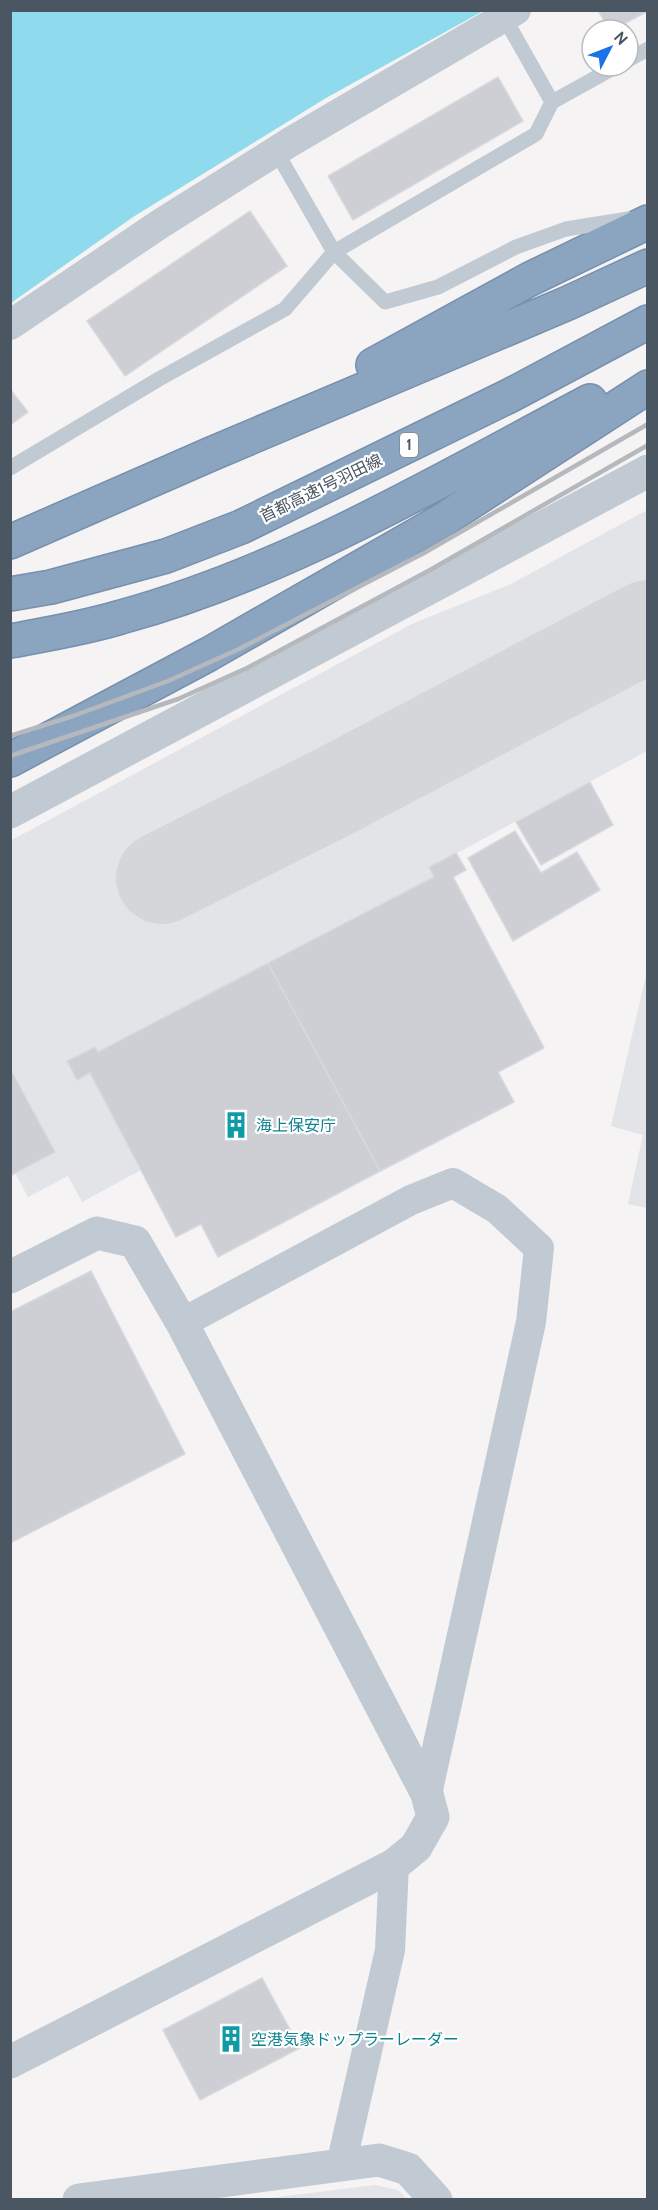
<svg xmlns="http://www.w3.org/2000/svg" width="658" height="2210" font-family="Cabin,'Noto Sans JP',sans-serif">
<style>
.airport{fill:#e2e4e7}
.water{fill:#90daee}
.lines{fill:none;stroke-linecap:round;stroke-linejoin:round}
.taxiway{stroke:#d5d6d8;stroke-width:92}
.building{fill:#cdcfd5;stroke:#d7d9de;stroke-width:1.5}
.motorway-casing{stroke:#7690ad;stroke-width:36}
.service{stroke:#c1cad2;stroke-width:15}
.minor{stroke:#c1cad2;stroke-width:30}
.tertiary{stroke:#c1cad2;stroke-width:33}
.motorway{stroke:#8ba5c1;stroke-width:33}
.rail{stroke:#b5b8bd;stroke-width:4.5}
.labels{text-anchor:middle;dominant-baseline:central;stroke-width:4.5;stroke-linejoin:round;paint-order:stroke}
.shield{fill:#fff;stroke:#808990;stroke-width:1.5}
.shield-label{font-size:15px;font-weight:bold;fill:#4a5661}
.street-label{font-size:16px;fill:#4a5661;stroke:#fff}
.culture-label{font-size:16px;fill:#0d838f;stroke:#fff;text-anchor:start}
</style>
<rect width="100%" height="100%" fill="#f5f3f3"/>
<path class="airport" d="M 647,510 L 647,751 L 457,853 L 466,870 L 454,877 L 544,1048 L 499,1072 L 514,1102 L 219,1257 L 201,1224 L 176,1237 L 141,1170 L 82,1202 L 68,1176 L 28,1197 L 15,1173 L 55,1152 L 11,1068 L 10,841 L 414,623 L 511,584 Z
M 647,971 L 648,1208 L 647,1208 L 628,1204 L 643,1135 L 611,1126 Z
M 375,2185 L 398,2190 L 407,2199 L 262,2199 Z"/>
<path class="water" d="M 11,10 L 483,10 L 483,11 L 326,98 L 133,217 L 11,303 Z"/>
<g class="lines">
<path class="taxiway" d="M 162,878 L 333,792 L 648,626"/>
</g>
<path class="building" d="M 598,10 L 648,10 L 648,11 L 613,30 L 609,30 Z
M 498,77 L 523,121 L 353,220 L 328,176 Z
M 250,211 L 287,266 L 125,376 L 87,321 Z
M 10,389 L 28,412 L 10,425 Z
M 590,782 L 613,825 L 541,865 L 516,822 Z
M 515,831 L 541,873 L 577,852 L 600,890 L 513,941 L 468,858 Z
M 456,853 L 466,870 L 453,877 L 544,1048 L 498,1072 L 514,1102 L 380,1171 L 268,963 L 434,877 L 429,867 Z
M 268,963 L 380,1171 L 218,1257 L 201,1224 L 176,1237 L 90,1073 L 77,1080 L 67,1061 L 95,1047 L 98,1052 Z
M 10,1068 L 55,1152 L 10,1176 Z
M 91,1271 L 185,1454 L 10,1543 L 10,1312 Z
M 262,1978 L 300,2048 L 200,2100 L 163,2030 Z"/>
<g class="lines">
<defs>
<path id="motorway" d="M 373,365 L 530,279 L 648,222
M 10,542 L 211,454 L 568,303 L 648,266
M 10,594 L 51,587 L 166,556 L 241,527 L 509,396 L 648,322
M 10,641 C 48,634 85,628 121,617 C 288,571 439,481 590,401
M 10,760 L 209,654 L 443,520 L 648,387"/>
</defs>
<use href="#motorway" class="motorway-casing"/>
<path class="service" d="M 504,17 L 552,102 L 617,66
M 628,60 L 648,49
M 276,151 L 334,252 L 385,302 L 438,287 L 516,247 L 566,229 L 628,219
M 10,468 L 159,379 L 285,309 L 334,252 L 536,134 L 552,102"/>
<path class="minor" d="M 10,325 L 160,224 L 292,141 L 516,10
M 182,1323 L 411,1200 L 453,1183 L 497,1209 L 539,1248 L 531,1322 L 427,1794
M 341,2165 L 390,1950 L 394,1865"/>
<path class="tertiary" d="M 10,812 L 648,471
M 10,1277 L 97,1233 L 135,1242 L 182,1323 L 427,1794 L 433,1817 L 416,1847 L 394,1865 L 10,2062
M 79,2200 L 379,2160 L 408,2169 L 436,2200"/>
<use href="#motorway" class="motorway"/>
<path class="rail" d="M 10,736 L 73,716 L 168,681 L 239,649 L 424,553 L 648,424
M 10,756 L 178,699 L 247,668 L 430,570 L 648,445"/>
</g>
<defs>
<symbol id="building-bare" viewBox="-9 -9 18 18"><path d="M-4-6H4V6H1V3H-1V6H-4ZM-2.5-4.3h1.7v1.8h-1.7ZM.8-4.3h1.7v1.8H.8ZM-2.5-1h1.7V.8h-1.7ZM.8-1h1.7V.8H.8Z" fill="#0f9aa8" stroke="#fff" stroke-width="2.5" paint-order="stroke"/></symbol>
</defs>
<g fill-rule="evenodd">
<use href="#building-bare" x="217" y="1106" width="38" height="38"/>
<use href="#building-bare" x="212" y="2020" width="38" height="38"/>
</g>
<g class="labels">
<rect class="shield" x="400" y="433" width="18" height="24" rx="4.5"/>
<g class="shield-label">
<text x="409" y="445">1</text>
</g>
<g class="street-label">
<text transform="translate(321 488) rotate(-26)">首都高速1号羽田線</text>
</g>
<g class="culture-label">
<text x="256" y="1125">海上保安庁</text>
<text x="251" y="2039">空港気象ドップラーレーダー</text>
</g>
</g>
<rect width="658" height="2210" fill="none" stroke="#4a5661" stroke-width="24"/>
<g transform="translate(610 48) rotate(48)"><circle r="28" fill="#ffffff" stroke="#b7bbc0" stroke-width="1.5"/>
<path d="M0-4.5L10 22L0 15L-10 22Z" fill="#1a73e8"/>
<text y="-9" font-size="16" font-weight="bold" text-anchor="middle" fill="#4a5661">N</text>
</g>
</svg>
